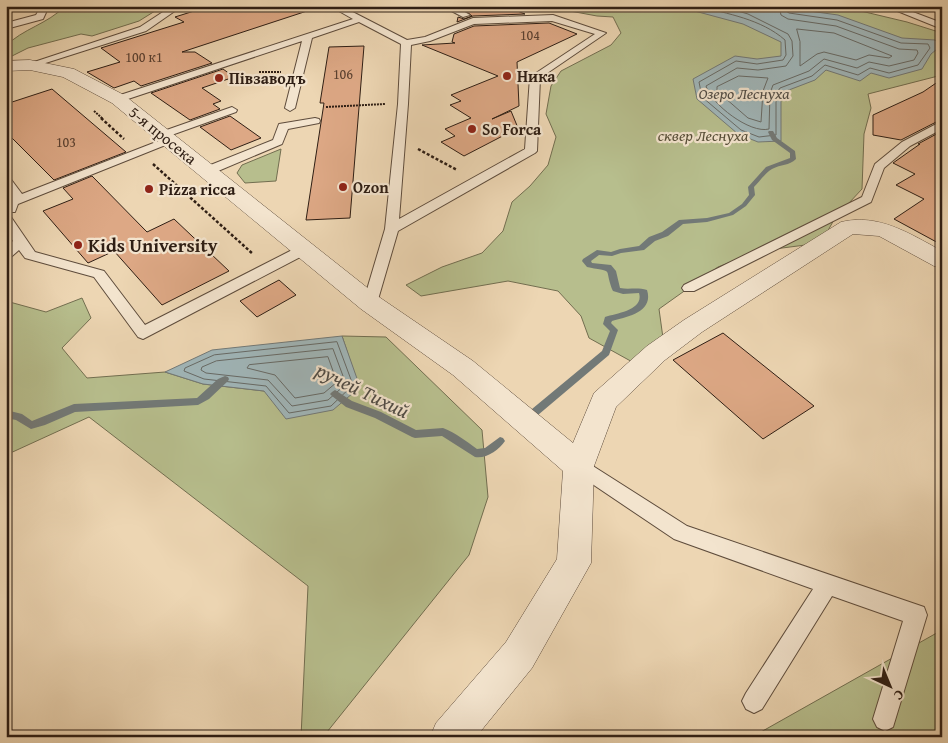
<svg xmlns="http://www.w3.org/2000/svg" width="948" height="743" font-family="'Gentium Book Plus',serif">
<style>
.green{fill:#b7be8d;stroke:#726e50}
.water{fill:#a0b6b9;stroke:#727977}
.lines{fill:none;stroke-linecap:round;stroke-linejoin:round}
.shore{stroke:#676a66;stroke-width:1}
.stream{fill:#727977;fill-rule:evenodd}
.building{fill:#dda885;stroke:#2e1e14}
.service-casing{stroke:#5e4c3c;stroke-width:2}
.minor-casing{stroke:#5e4c3c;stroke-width:1}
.path-far1{stroke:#2e1e14;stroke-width:2;stroke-dasharray:2 1;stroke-linecap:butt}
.path{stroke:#2e1e14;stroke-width:2.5;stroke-dasharray:3 2;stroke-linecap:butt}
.service{fill:#f3e4ce;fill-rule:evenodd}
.minor{fill:#f3e4ce;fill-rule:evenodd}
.poi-dot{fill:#8f2418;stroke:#f3e4ce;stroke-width:2}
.labels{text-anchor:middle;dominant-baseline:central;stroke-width:4.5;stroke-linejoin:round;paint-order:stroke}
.far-number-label{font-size:14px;fill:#5a4030}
.far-poi-label{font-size:16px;font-weight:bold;fill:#2e1e14;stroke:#f3e4ce;text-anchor:start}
.far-water-label{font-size:16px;font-style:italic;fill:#504c46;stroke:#f3e4ce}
.far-street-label{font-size:16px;fill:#2e1e14;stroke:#f3e4ce}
.far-park-label{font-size:16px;font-style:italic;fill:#574e38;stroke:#f3e4ce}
.poi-label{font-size:19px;font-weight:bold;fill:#2e1e14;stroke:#f3e4ce;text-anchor:start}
.water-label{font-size:20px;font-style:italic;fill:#504c46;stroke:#f3e4ce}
</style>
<rect width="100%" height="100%" fill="#edd6b3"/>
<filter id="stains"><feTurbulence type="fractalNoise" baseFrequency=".004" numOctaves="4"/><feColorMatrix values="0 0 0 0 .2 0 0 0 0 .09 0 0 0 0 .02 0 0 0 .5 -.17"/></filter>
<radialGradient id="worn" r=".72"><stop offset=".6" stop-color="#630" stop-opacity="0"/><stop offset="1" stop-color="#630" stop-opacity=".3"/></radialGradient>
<path class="green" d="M 65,6 L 163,6 L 139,21 L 92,36 L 81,34 L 28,48 L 6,59 L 6,46 C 22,29 48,24 65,6 Z
M 543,6 L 840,6 L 907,22 L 942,33 L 942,75 L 868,94 L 871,108 L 864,134 L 862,189 L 835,218 L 821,243 L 759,251 L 718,267 L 659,309 L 663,338 L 636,364 L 589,338 L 581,316 L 558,291 L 508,281 L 421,296 L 406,285 L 442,267 L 482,253 L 503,231 L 512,202 L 530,186 L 548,165 L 556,137 L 546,114 L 551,86 L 561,71 L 611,45 L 621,33 L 613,17 L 597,16 Z
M 281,149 L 276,181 L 245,183 L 237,173 L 242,165 Z
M 82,298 L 91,318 L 62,348 L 87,378 L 165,372 L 203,384 L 264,391 L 359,387 L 342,336 L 386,337 L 482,430 L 488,497 L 469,555 L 323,737 L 301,737 L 308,586 L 89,417 L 6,455 L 6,301 L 46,312 Z
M 942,630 L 942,737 L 752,737 Z"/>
<path class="water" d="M 676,6 L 773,6 L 838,15 L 902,38 L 935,40 L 942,45 L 931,54 L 922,69 L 889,78 L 871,73 L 860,81 L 826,70 L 815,80 L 781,93 L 781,141 L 758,142 L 738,134 L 697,99 L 693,79 L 735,56 L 757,59 L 781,56 L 781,42 L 743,24 Z
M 342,336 L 360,387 L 333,410 L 286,419 L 264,391 L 203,384 L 165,372 L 212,350 Z"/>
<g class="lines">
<path class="shore" d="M 698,6 C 728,14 761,19 785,40 L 786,55 L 783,60 L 757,64 L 736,61 L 699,82 L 702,97 L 741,130 L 759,137 L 776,135 L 776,94 L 780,88 L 812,76 L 825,65 L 858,75 L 870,68 L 889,73 L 918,65 L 930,48 L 928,44 L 901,43 L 837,20 L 789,13 L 786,11 L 785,6
M 721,6 L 748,14 L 788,34 L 792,41 L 793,56 L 786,66 L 758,70 L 737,68 L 706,86 C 711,104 750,134 769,129 L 770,93 L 773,85 L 809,71 L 824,59 L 857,68 L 869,62 L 889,66 L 914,60 L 918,53 L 917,50 L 899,49 L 836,26 L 788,19 L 781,15 L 779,6
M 797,29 L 834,33 L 892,56 L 889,58 L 869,55 L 856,60 L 824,52 L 817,54 L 800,66 L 800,42 Z
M 739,76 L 768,78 L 763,91 L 761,122 L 748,118 L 717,91 L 717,87 Z
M 337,342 L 353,385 L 331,406 L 289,413 L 266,386 L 204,379 L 184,371 L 185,368 L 214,355 Z
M 333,349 L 346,384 L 328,400 L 292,406 L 268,380 L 206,373 L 201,370 L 202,367 L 216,361 Z
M 328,357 L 337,382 L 324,393 L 295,398 L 275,375 L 247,368 L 249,365 Z"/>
<path class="stream" d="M 769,131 L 773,131 L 777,138 L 795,151 L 796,159 C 789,166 781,164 772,169 C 765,173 760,181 754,187 L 755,195 L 746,206 L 733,215 L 707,222 L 683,224 L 668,236 L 655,241 L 644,250 L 621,253 L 612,256 L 599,255 L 591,261 L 592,263 L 611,265 L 616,271 L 620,288 C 629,290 637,287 647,290 C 654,312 627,317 612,321 L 611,323 L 618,330 L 609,355 L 538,415 L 532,415 L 530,412 L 532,409 L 602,351 L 610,331 L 603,324 L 605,317 C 618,313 644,310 639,293 L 623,294 L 613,291 C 603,266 616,273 587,267 L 582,261 L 583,259 L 597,250 L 611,252 L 620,249 L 639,246 L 649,237 L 662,232 L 679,220 L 707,218 L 729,213 L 742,204 L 749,195 L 748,187 L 766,167 L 790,158 L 790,153 L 772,140 L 768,132 Z
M 225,376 L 228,377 L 229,379 L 228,381 L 209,399 L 198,405 L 75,412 L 45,425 L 31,429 L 16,420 L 6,418 L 6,410 L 22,414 L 32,421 L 74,404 L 197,398 L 218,379 Z
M 335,390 L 352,401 L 381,412 L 416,430 L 443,428 C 456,433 466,441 477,449 L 485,448 L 500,437 L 503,438 L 505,441 C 499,450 486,459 475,457 L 442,436 L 415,438 L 412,437 L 375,418 L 346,407 L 332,396 L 330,394 L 332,392 Z"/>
</g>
<path class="building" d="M 210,6 L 306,6 L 307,11 L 182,52 L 195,52 L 212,63 L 141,86 L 134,81 L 114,88 L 87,72 L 120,62 L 101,48 L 184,22 L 175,17 Z
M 460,6 L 504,6 L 525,14 L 473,16 L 457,22 L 458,17 L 464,19 L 472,16 Z
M 549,23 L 577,34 L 517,62 L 519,106 L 492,119 L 511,111 L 518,128 L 464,156 L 441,142 L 455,136 L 445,129 L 471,118 L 450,105 L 461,101 L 451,95 L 498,76 L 422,45 L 455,43 L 452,42 L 454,34 L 474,26 Z
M 364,46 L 350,218 L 306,220 L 324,103 L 320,103 L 329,47 Z
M 223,69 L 234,77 L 202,88 L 221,101 L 213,104 L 220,109 L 190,120 L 151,93 Z
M 942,79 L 942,119 L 901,140 L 873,135 L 873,115 L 923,92 Z
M 52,89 L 126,152 L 54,180 L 6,132 L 6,104 Z
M 230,116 L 261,138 L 231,150 L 200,127 Z
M 942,131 L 942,245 L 894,219 L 924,199 L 896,185 L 915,174 L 893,163 L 920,144 L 918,144 Z
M 92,176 L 147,232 L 174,219 L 229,271 L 162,305 L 114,251 L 88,263 L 43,211 L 73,199 L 63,188 Z
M 279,280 L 296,295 L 257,317 L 240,301 Z
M 723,333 L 814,406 L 763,439 L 673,360 Z"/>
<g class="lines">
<defs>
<path id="service" d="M 41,6 L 49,6 L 43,19 L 6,29 L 6,23 L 36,15 Z
M 172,6 L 182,6 L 146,31 L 33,67 L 30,68 L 25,65 L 140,27 Z
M 330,6 L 341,6 L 407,40 L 425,37 L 473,18 L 553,15 L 606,33 L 540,78 L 537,151 L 535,153 L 398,231 L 377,303 L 375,307 L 365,307 L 363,303 L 385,229 L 398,104 L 401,44 L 359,22 L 312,38 L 295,108 L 290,111 L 285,108 L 302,41 L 122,101 L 118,102 L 113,99 L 114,97 L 353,19 ZM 552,21 L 595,34 L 530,77 L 525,149 L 399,219 L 408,104 L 411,45 L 430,41 L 474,24 Z
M 442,6 L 454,6 L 470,15 L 463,17 Z
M 885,6 L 897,6 L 942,23 L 942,29 Z
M 232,107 L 237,110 L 236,112 L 166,137 L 162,138 L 156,135 L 158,133 Z
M 315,118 L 319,119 L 320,121 L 319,123 L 288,129 L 282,144 L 211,174 L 203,174 L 201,171 L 203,168 L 273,140 L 279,124 Z
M 942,121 L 942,129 L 910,146 L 884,168 L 871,202 L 694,291 L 684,291 L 682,288 L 684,285 L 862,197 L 875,164 L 902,142 Z
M 169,137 L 175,140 L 173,142 L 18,204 L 15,212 L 6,212 L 6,201 L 10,193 L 6,189 L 6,177 L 10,178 L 22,194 Z
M 6,216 L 11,217 L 35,252 L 104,271 L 145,325 L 298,247 L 308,247 L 310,250 L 308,253 L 143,339 L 138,337 L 94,277 L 25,258 L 19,250 L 11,257 L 6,258 L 6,247 L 13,241 L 6,230 Z
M 579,458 L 585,461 L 687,526 L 924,607 L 927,615 L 893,727 L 885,731 L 877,727 L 873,719 L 903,621 L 832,596 L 762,709 L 754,713 L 746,709 L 742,701 L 746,693 L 813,589 L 674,539 L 573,471 L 570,466 L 573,461 Z"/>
<path id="minor" d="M 30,60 L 74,69 L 124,95 L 379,297 L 473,361 L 573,443 L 594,393 L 647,346 L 684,320 L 841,222 C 879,213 910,234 942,251 L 942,268 L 934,266 L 879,236 L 853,234 L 702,332 L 665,360 L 616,407 L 594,466 L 591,563 L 532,668 L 476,737 L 430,737 L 436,723 L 506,642 L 557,559 L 563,471 L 453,375 L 361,309 L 112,103 L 63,77 L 30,70 L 6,71 L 6,61 Z"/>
</defs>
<use href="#service" class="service-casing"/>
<use href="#minor" class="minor-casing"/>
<path class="path-far1" d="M 259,72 L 281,72
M 326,107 L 385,104
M 94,111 L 103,119"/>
<path class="path" d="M 101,118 L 124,139
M 418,149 L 457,170
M 153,164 L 253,254"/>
<use href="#service" class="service"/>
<use href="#minor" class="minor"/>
</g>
<g class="poi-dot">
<circle cx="507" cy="76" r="5"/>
<circle cx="219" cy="78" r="5"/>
<circle cx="472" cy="129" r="5"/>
<circle cx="343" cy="187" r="5"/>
<circle cx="149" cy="189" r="5"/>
<circle cx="78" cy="245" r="5"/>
</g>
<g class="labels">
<g class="far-number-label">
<text x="530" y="35">104</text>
<text x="144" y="57">100 к1</text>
<text x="343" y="74">106</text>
<text x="66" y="142">103</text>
</g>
<g class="far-poi-label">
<text x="517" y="76">Ника</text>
<text x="229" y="78">Пiвзаводъ</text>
<text x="482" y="129">So Forca</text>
<text x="353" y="187">Ozon</text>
<text x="159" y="189">Pizza ricca</text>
</g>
<g class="far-water-label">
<text x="744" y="93">Озеро Леснуха</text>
</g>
<g class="far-street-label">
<text transform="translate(163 135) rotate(39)">5-я просека</text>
</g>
<g class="far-park-label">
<text x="703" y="135">сквер Леснуха</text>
</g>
<g class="poi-label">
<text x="88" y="245">Kids University</text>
</g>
<g class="water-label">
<text transform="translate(363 390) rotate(26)">ручей Тихий</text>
</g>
</g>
<rect width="948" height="743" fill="none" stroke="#edd6b3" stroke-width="25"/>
<rect x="8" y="8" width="933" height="728" fill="none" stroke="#2e1e14" stroke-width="2.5"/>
<rect x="12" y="12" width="923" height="718" fill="none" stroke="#2e1e14"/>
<g transform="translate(890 686) rotate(136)" stroke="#f3e4ce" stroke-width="4" paint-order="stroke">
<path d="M0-4L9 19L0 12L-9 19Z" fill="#2e1e14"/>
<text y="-8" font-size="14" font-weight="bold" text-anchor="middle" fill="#2e1e14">С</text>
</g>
<rect width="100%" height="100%" filter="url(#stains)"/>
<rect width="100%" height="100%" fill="url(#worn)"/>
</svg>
